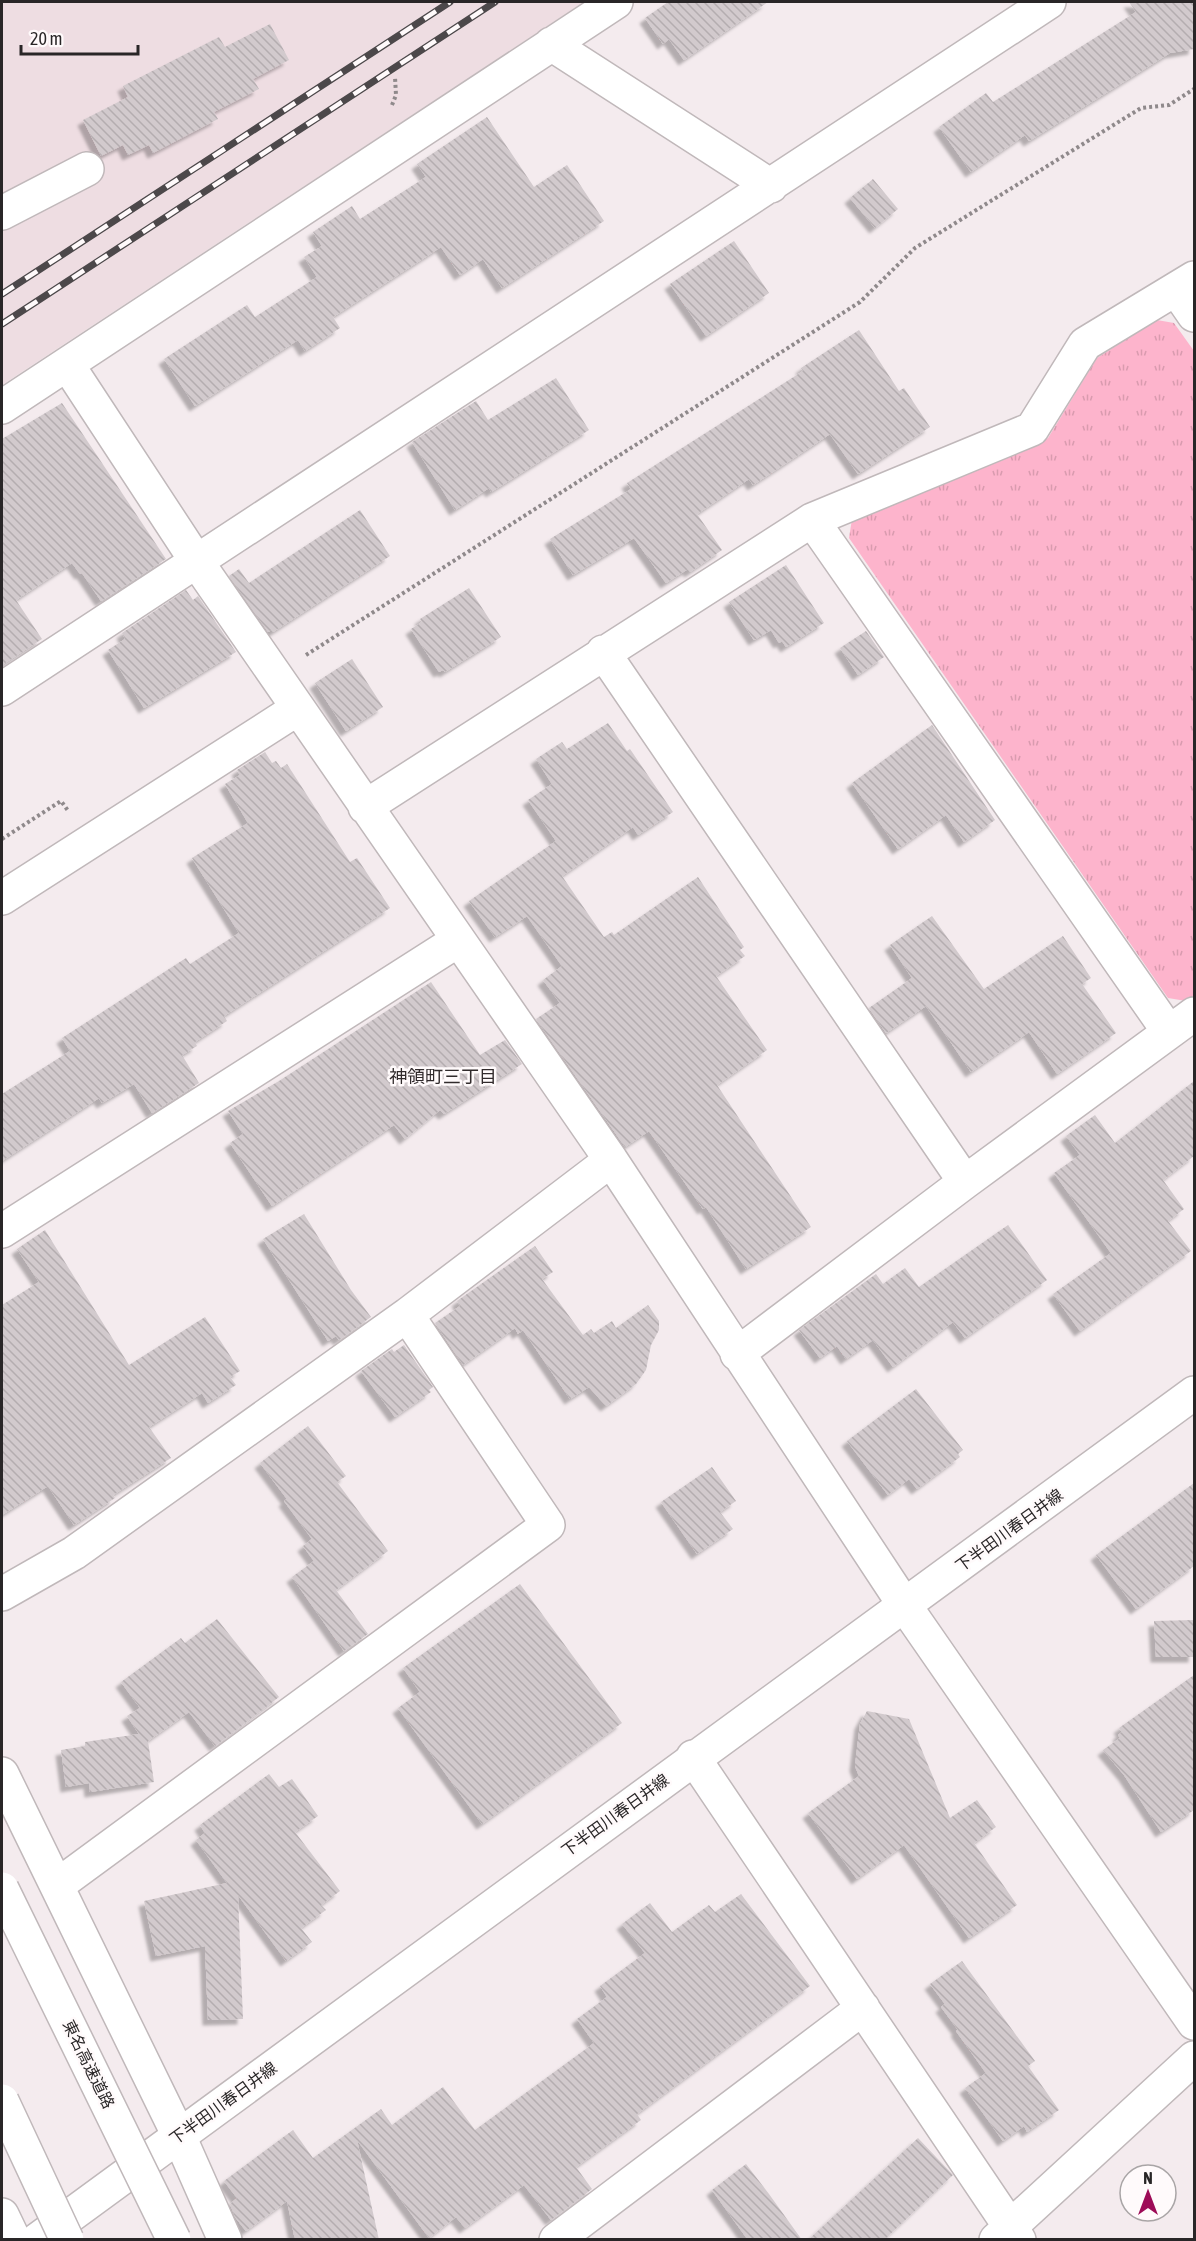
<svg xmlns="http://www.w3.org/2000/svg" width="1196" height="2241" font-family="'Asap Condensed','Noto Sans JP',sans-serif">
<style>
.built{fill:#eedde2}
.park{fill:url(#park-tufts)}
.building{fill:url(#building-back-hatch);filter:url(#shadow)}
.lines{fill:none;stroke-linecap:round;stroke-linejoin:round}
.minor-casing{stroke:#c0b8ba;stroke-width:36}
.major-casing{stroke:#c0b8ba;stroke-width:36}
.path{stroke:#8f898b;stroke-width:4;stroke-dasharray:3 3;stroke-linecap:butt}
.minor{stroke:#fff;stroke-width:33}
.major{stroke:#fff;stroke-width:33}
.rail-casing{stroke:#4c484a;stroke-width:7}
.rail{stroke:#fffafb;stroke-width:4.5;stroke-dasharray:14;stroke-linecap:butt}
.highway-bridge-casing{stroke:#c0b8ba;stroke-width:36;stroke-linecap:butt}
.highway-bridge{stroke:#fff;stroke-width:33}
.labels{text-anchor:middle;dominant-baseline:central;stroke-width:5;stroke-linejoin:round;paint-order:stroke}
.street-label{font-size:16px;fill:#292627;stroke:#fffafb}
.neighbourhood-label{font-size:18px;fill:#312b2c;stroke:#fffafb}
</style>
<defs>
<pattern id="park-tufts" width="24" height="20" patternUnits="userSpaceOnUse" patternTransform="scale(1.5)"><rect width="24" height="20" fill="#fdb4cc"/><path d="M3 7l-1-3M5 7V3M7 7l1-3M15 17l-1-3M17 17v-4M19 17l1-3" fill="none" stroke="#d99baf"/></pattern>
<pattern id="building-back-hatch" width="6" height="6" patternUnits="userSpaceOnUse" patternTransform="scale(1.5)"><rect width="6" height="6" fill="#d2cacd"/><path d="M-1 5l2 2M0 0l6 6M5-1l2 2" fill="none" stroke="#b4adb0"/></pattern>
<filter id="shadow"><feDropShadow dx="-5.5" dy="5.5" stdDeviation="1.5" flood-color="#0004"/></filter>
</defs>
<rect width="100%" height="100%" fill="#f4ebee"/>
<path class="built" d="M 2,2 L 584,2 L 2,385 Z"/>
<path class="park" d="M 1157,320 L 1174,323 L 1194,351 L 1194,995 L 1186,1001 L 1168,998 L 849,538 L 852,519 L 1048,438 L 1097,358 Z"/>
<path class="building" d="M 668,2 L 768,2 L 684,60 L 669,39 L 663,44 L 645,18 Z
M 1129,2 L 1194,2 L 1194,49 L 1170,53 L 1029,141 L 1025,135 L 971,172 L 939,127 L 986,93 L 993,102 L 1136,12 Z
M 270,24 L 289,60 L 253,79 L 259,89 L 214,112 L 218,119 L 153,153 L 149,145 L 128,155 L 123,145 L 101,156 L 83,120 L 128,97 L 123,86 L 219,37 L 225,47 Z
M 487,117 L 534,187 L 567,165 L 604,221 L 502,288 L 483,259 L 460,275 L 441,247 L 333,317 L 340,328 L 305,351 L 298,340 L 195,406 L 164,359 L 247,305 L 255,317 L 317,277 L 304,257 L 322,246 L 313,232 L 352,206 L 360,219 L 426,177 L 417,164 Z
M 873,179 L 898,209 L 875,228 L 850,198 Z
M 734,241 L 769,293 L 706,336 L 670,284 Z
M 859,330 L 899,391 L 904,388 L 930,427 L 858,474 L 830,434 L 753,485 L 749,479 L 697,514 L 722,550 L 690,572 L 688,569 L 666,583 L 634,538 L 573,575 L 550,539 L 631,489 L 627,483 L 803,371 L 801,368 Z
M 556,378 L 589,430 L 491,492 L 489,488 L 455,510 L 412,442 L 476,401 L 488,420 Z
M 62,403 L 166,559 L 101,601 L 82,573 L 80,574 L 72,563 L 16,600 L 42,639 L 2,665 L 2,439 Z
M 360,510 L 390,556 L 273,632 L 272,630 L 268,632 L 229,576 L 239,569 L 249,583 Z
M 786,565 L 824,623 L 786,647 L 782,641 L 779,643 L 771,630 L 754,640 L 729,602 Z
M 469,588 L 501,637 L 445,672 L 443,670 L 439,672 L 411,629 L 422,622 L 420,619 Z
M 186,590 L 193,600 L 198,596 L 236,652 L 144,708 L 108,650 L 125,639 L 122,633 Z
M 866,631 L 884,657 L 858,675 L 840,648 Z
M 352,659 L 383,707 L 346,731 L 315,683 Z
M 608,723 L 627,751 L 630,749 L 673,812 L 638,835 L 633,827 L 562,876 L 604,937 L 612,932 L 614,935 L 698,877 L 744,947 L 740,950 L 745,956 L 716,976 L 767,1050 L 717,1085 L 811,1227 L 746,1269 L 706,1207 L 703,1209 L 649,1131 L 625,1147 L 536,1019 L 560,1003 L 543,980 L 562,966 L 527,916 L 495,937 L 469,901 L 556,841 L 528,800 L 552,784 L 536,759 L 562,742 L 567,749 Z
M 932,725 L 995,820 L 964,842 L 946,815 L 898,849 L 852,783 Z
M 265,752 L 272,763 L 276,761 L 281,768 L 287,764 L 350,862 L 357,858 L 390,908 L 224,1016 L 227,1021 L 195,1042 L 197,1046 L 182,1055 L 199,1083 L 152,1113 L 134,1084 L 102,1103 L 99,1098 L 2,1161 L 2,1094 L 70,1051 L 62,1038 L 186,958 L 190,964 L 239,933 L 192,858 L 248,823 L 225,784 L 240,775 L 237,770 Z
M 932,916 L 984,989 L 1063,936 L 1091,978 L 1082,984 L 1116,1033 L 1057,1074 L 1029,1032 L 971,1072 L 926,1006 L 886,1033 L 869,1008 L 912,978 L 890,945 Z
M 431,982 L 480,1055 L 505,1040 L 522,1064 L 444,1114 L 440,1110 L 405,1139 L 394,1125 L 272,1206 L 230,1143 L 243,1134 L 228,1111 L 279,1081 Z
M 1194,1081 L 1194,1156 L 1163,1180 L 1184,1209 L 1168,1221 L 1191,1251 L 1080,1331 L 1053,1294 L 1111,1253 L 1054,1173 L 1080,1155 L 1066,1136 L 1095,1115 L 1115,1143 Z
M 304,1214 L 351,1290 L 371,1317 L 339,1340 L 336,1336 L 328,1341 L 263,1239 Z
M 1008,1225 L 1047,1280 L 965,1338 L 953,1322 L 893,1367 L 873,1340 L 846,1359 L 837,1346 L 820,1358 L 799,1330 L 876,1274 L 883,1284 L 905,1268 L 919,1287 Z
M 45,1230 L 129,1365 L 205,1317 L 240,1371 L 230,1377 L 236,1385 L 208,1403 L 202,1393 L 149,1427 L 171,1458 L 113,1495 L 115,1498 L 74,1525 L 48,1486 L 2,1515 L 2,1305 L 39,1282 L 17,1249 Z
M 535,1246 L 553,1272 L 542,1279 L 583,1335 L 591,1329 L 594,1333 L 612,1321 L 616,1328 L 648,1305 L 659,1321 L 659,1330 L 651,1345 L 646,1370 L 636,1384 L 606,1406 L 589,1387 L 570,1399 L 523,1330 L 518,1334 L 515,1328 L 463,1365 L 435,1323 L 460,1306 L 457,1301 Z
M 404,1345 L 433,1387 L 429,1390 L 431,1392 L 395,1417 L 361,1371 L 392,1349 L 394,1352 Z
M 916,1389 L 963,1450 L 958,1454 L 960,1457 L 917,1489 L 909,1479 L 888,1495 L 847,1441 Z
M 308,1426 L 346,1476 L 337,1482 L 388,1551 L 336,1590 L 368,1634 L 344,1651 L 292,1577 L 314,1561 L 303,1546 L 312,1539 L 284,1501 L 287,1499 L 260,1463 Z
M 712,1467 L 736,1501 L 720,1512 L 733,1529 L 697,1554 L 661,1502 Z
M 1194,1483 L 1194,1566 L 1136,1609 L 1096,1555 Z
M 520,1584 L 622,1723 L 482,1824 L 398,1708 L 420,1692 L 403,1668 Z
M 217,1619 L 279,1697 L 215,1746 L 189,1712 L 148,1741 L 154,1782 L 90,1792 L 89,1783 L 66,1787 L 61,1750 L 85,1746 L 85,1742 L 139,1734 L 127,1716 L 140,1708 L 121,1682 L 181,1638 L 185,1643 Z
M 1194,1620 L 1194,1657 L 1156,1657 L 1154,1621 Z
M 1194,1675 L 1194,1810 L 1161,1832 L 1124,1775 L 1103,1750 L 1120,1738 L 1118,1735 L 1122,1732 L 1119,1728 Z
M 867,1711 L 909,1719 L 950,1818 L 977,1800 L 996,1827 L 974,1843 L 1017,1905 L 969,1938 L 904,1845 L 857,1879 L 808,1813 L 859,1776 L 855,1766 L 860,1724 Z
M 269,1774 L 279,1787 L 292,1779 L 318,1816 L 295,1832 L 340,1891 L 321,1905 L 326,1910 L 301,1928 L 312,1942 L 286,1961 L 238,1895 L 243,2019 L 208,2020 L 205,1946 L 156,1956 L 144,1901 L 227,1883 L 196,1840 L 205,1833 L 200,1825 Z
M 741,1894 L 810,1986 L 637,2114 L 641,2120 L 576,2167 L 592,2189 L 551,2220 L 524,2185 L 465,2228 L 456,2217 L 429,2238 L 357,2140 L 379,2240 L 295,2240 L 287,2201 L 246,2231 L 235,2217 L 230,2204 L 237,2198 L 224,2181 L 293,2130 L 313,2158 L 381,2109 L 392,2125 L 443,2087 L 475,2130 L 594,2043 L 577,2019 L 607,1997 L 600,1986 L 645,1953 L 622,1924 L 650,1903 L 672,1932 L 709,1905 L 715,1912 Z
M 962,1961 L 1035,2061 L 1028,2066 L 1059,2110 L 1027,2132 L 1024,2126 L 1003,2141 L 965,2088 L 986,2073 L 956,2031 L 958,2030 L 941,2007 L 945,2004 L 930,1984 Z
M 918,2138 L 953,2175 L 884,2240 L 808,2240 Z
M 746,2164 L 769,2194 L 802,2240 L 748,2240 L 712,2190 Z"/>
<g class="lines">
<defs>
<path id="minor" d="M 551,44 L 771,186
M 2,213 L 87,169
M 1176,289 L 1194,315
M 67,364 L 197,562 L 611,1160 L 905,1606 L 1194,2023
M 2,407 L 616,2
M 812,520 L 1169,1032
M 603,652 L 965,1182
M 2,689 L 1049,2
M 365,807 L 812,520 L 1032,429 L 1085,344 L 1194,278
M 2,898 L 297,709
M 2,1231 L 457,941
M 737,1354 L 965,1182 L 1194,1014
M 2,1594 L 74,1553 L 407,1315 L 611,1160
M 693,1757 L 1019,2240
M 2,1774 L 179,2136 L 225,2240
M 58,1885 L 548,1525 L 407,1315
M 2,2215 L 14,2240
M 556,2240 L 863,2008
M 996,2240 L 1194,2058"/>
<path id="major" d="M 37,2240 L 1194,1393"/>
</defs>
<use href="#minor" class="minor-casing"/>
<use href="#major" class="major-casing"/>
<path class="path" d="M 392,105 L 396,95 L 395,77
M 306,655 L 860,302 L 915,248 L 1141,108 L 1169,105 L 1194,89
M 2,839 L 61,801 L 69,812"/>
<use href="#minor" class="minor"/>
<use href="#major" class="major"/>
<defs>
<path id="rail" d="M 2,294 L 450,2
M 2,324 L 495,2"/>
</defs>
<use href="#rail" class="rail-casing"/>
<use href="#rail" class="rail"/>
<defs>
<path id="highway-bridge" d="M 2,1889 L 174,2240
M 2,2101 L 67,2240"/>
</defs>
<use href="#highway-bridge" class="highway-bridge-casing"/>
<use href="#highway-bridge" class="highway-bridge"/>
</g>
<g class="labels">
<g class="street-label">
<text transform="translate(1009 1530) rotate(-36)">下半田川春日井線</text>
<text transform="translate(615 1815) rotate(-36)">下半田川春日井線</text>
<text transform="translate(89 2064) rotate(64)">東名高速道路</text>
<text transform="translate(223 2103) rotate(-36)">下半田川春日井線</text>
</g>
<g class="neighbourhood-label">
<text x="443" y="1076">神領町三丁目</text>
</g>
</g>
<rect width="1196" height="2241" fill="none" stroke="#292627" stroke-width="6"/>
<g transform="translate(1148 2193)"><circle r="28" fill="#fffafb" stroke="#a9a5a6" stroke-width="1.5"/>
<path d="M0-4.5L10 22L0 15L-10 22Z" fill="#9d0b57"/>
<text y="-9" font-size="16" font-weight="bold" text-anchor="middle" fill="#292627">N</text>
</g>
<path d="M21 45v9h117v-9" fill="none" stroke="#292627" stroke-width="3"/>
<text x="30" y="45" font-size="18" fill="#292627" stroke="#fffafb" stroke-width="4.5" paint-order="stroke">20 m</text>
</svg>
